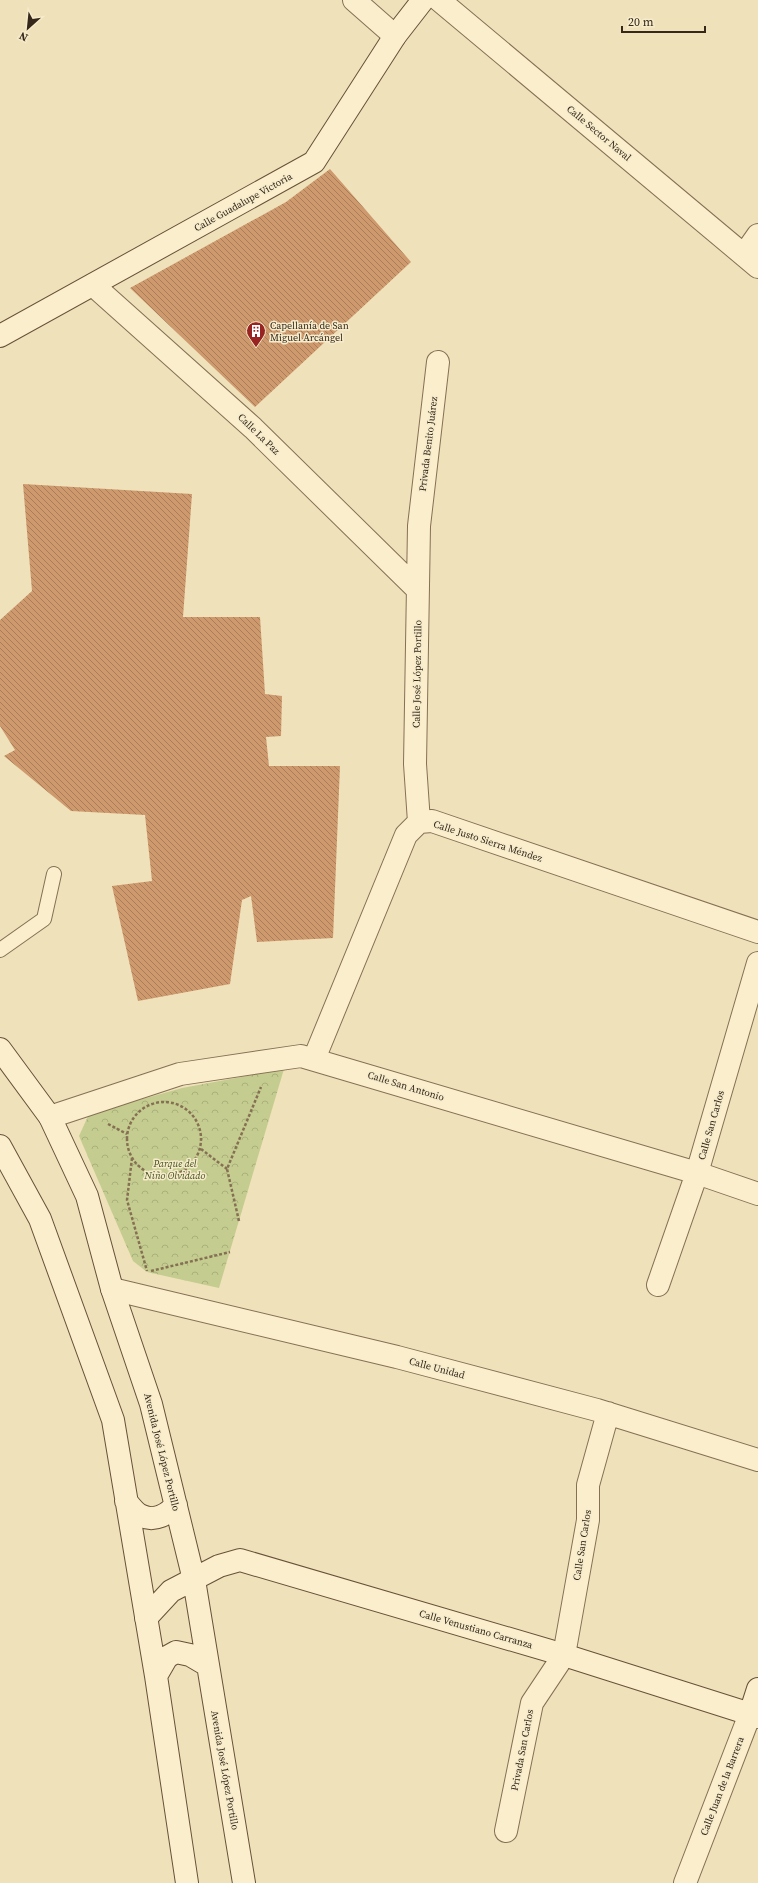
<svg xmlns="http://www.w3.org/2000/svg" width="758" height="1883" font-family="'Source Serif 4',serif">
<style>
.park{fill:url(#park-crowns)}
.building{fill:url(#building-back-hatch)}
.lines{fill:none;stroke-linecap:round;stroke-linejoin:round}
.lane-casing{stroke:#867054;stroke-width:16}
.street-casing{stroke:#867054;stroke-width:24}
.secondary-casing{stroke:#685138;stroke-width:24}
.path{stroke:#867054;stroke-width:2.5;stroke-dasharray:3 2;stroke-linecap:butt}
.lane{stroke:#faeecd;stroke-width:14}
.street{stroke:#faeecd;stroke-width:22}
.secondary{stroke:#faeecd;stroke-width:22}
.labels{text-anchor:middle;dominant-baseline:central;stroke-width:3;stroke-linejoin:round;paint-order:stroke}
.street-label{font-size:10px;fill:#35271a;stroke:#f6ebca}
.poi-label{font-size:10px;fill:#35271a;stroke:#f6ebca;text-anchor:start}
.park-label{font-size:10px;font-style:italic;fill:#445220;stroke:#f6ebca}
</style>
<defs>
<pattern id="park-crowns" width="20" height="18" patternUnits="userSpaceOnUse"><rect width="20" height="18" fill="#c4cd8f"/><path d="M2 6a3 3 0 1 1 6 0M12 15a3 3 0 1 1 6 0" fill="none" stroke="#a9b07b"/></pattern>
<pattern id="building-back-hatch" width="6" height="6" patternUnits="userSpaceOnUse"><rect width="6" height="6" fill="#cf996e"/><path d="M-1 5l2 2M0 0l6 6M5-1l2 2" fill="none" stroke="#a97d5a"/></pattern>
</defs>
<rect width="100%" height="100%" fill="#efe1ba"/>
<path class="park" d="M 284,1069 L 219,1288 L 147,1272 L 133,1261 L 79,1136 L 89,1114 L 182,1088 Z"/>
<path class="building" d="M 330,169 L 411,262 L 255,407 L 130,288 L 286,202 Z
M 23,484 L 192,494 L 183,617 L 260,617 L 265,694 L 282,696 L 281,736 L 266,737 L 269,766 L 340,766 L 333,938 L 257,942 L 251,896 L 242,900 L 230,984 L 138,1001 L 112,886 L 152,881 L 145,815 L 71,811 L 4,756 L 15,750 L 0,726 L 0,620 L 32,591 Z"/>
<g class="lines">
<defs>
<path id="lane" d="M 0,950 L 44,919 L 54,874"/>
<path id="street" d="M 354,0 L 395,36
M 439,0 L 758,267
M 744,255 L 758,235
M 93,285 L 253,428 L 418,590
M 419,822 L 415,764 L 419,526 L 438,362
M 314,1059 L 406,835 L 419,822 L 432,821 L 758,932
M 50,1117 L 180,1074 L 301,1056 L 697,1173 L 758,1194
M 658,1285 L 697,1173 L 758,963
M 112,1289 L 397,1357 L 597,1410 L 758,1460
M 506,1831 L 532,1703 L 564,1655 L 588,1520 L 588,1485 L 608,1413
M 685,1883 L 750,1714 L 758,1717"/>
<path id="secondary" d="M 0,336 L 314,162 L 395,36 L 423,0
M 0,1049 L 50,1117 L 87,1196 L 112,1289 L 151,1404 L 194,1580 L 244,1883
M 0,1146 L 40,1219 L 113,1420 L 156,1676 L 187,1883
M 126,1501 C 130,1506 136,1514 142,1516 C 155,1522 168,1514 176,1505
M 146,1618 L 171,1591 L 219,1566 L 240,1560 L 564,1655 L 750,1714 L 758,1689
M 156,1676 L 167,1657 L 176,1652 L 190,1655 L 207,1665"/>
</defs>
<use href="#lane" class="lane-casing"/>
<use href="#street" class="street-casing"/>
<use href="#secondary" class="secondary-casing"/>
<path class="path" d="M127 1139a37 37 0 1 1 74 0a37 37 0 1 1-74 0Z
M 108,1124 L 127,1134
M 201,1149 L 227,1169
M 132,1158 L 127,1200 L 147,1271
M 186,1179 L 186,1170
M 239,1221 L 227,1169 L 261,1087
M 151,1271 L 230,1252"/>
<use href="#lane" class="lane"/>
<use href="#street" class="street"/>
<use href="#secondary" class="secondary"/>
</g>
<defs>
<symbol id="building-pin" viewBox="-11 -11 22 30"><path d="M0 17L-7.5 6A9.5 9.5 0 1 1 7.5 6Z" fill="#972422" stroke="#f6ebca"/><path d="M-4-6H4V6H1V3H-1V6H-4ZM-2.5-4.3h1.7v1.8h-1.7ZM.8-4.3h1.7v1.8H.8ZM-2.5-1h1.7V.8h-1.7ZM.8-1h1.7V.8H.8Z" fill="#fff"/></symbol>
</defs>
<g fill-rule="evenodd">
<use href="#building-pin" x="245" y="320" width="22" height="30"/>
</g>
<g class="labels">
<g class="street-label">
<text transform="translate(599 133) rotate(40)">Calle Sector Naval</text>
<text transform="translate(243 202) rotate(-29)">Calle Guadalupe Victoria</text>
<text transform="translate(259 434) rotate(44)">Calle La Paz</text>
<text transform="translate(428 444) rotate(-83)">Privada Benito Juárez</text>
<text transform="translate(417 674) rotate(-89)">Calle José López Portillo</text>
<text transform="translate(488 841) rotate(18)">Calle Justo Sierra Méndez</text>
<text transform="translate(406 1086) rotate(17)">Calle San Antonio</text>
<text transform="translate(711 1125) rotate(-74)">Calle San Carlos</text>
<text transform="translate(437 1368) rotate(15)">Calle Unidad</text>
<text transform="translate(162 1452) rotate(76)">Avenida José López Portillo</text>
<text transform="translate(582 1545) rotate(-81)">Calle San Carlos</text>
<text transform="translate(476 1629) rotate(16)">Calle Venustiano Carranza</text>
<text transform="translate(522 1750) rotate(-79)">Privada San Carlos</text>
<text transform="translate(225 1770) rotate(80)">Avenida José López Portillo</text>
<text transform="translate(722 1786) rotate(-69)">Calle Juan de la Barrera</text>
</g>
<g class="poi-label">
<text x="270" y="325">Capellanía de San<tspan x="270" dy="12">Miguel Arcángel</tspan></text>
</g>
<g class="park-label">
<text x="175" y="1163">Parque del<tspan x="175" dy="12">Niño Olvidado</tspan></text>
</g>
</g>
<g transform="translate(28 28) rotate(207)" stroke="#f6ebca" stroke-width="3" paint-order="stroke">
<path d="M0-3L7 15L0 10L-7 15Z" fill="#35271a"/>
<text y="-6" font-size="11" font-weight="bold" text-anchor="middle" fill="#35271a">N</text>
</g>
<path d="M622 26v6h83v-6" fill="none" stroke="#35271a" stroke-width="2"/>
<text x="628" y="26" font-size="12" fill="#35271a" stroke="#f6ebca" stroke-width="3" paint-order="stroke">20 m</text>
</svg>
